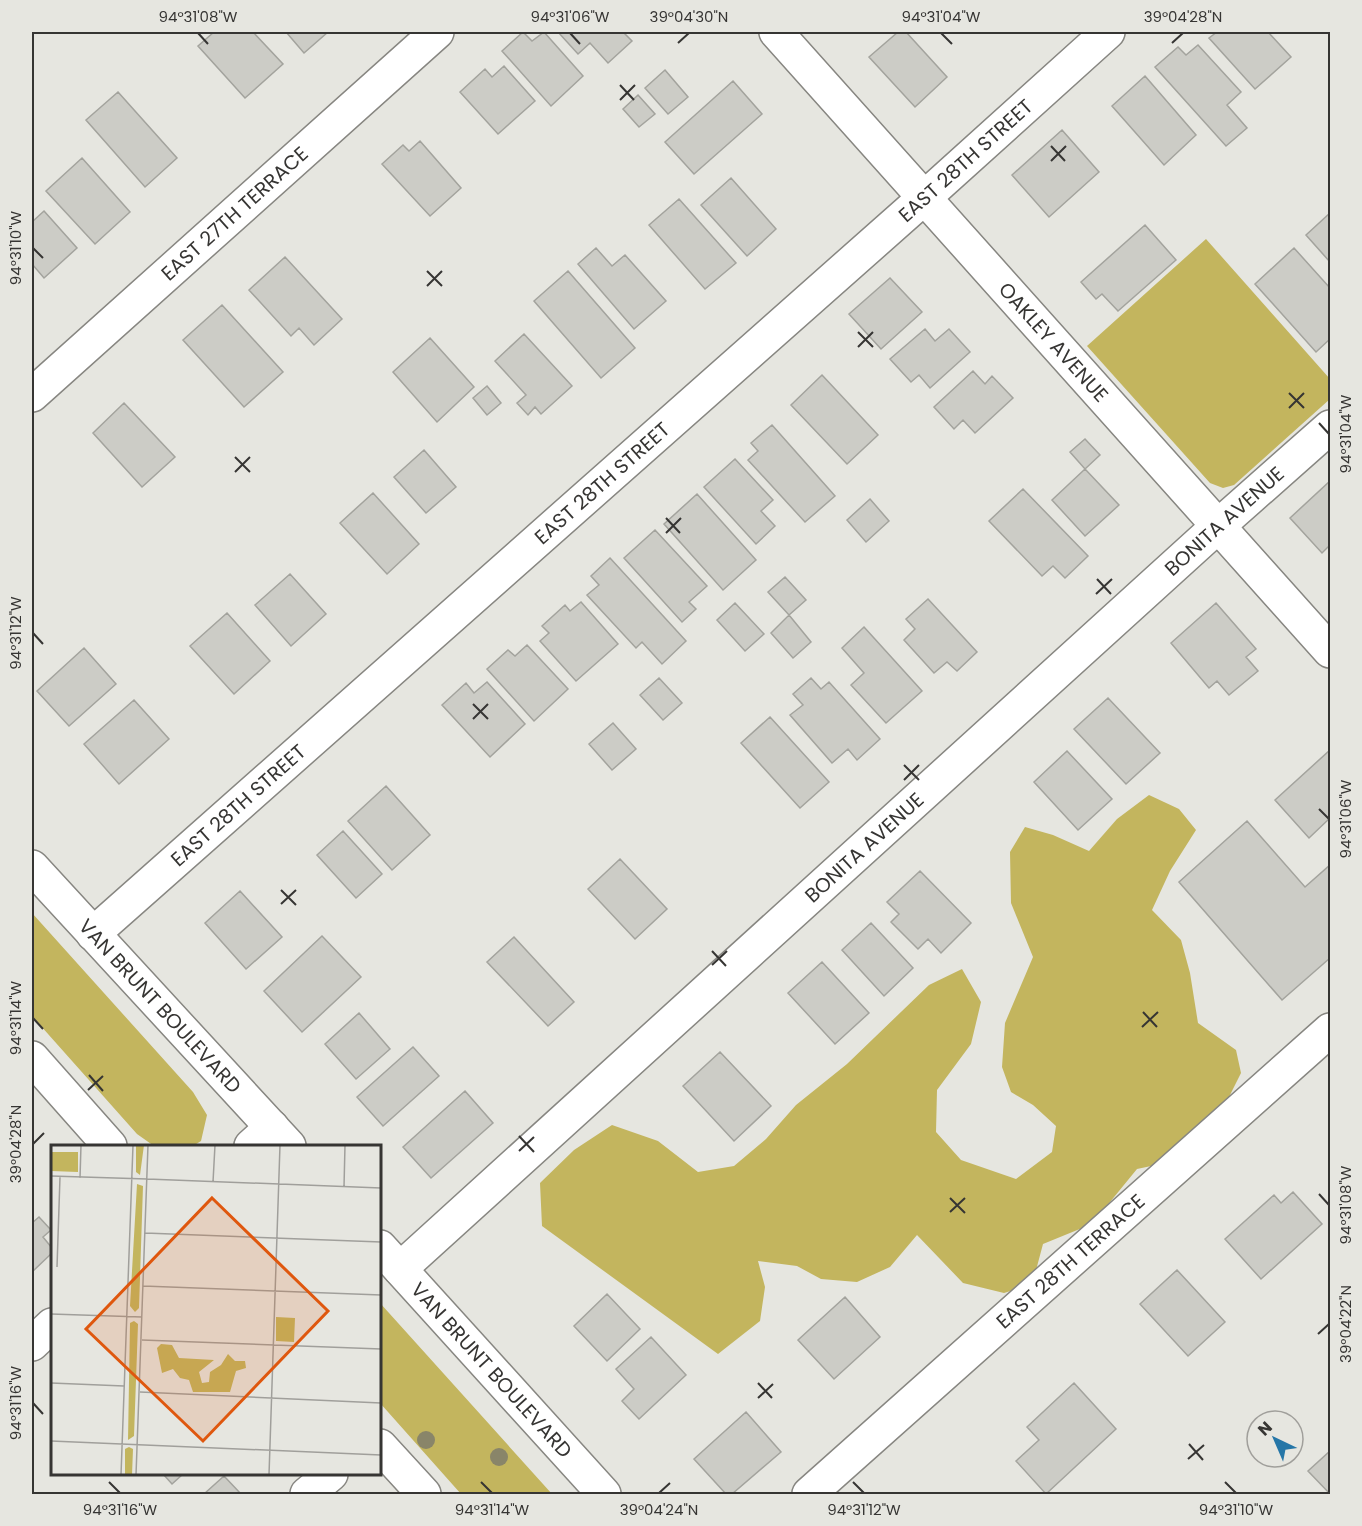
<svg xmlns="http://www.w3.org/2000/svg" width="1362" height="1526" font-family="Poppins,sans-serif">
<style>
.green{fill:#c3b55e}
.building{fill:#ccccc6;stroke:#a3a39d;stroke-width:1.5}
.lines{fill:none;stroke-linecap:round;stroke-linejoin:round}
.minor-casing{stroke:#878681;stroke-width:36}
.major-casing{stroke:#878681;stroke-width:36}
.minor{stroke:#fff;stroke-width:33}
.major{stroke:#fff;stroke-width:33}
.tree{fill:#898569}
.ticks{fill:none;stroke:#363533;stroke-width:2}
.labels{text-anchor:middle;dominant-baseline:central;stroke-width:4.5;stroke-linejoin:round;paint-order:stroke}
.street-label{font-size:20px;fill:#363533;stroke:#e6e6e0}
.inset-road{fill:none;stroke:#a09f9b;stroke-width:1.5}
.view{fill:#df570e;fill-opacity:0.15;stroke:#df570e;stroke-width:3}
.inset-edge{fill:none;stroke:#363533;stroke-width:3}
.neatline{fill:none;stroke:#363533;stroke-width:2}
.ticks-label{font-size:15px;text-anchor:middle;fill:#363533}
</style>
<rect width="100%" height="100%" fill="#e6e6e0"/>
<path class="green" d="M 1206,239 L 1330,379 L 1330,399 L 1234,485 L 1223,488 L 1210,483 L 1087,346 Z
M 1149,795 L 1179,809 L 1196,830 L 1170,871 L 1152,910 L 1181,940 L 1190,973 L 1198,1023 L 1236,1050 L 1241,1073 L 1226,1103 L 1170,1162 L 1137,1169 L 1092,1224 L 1043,1244 L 1035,1274 L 1017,1289 L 1004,1293 L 963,1283 L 917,1235 L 890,1267 L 857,1282 L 821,1279 L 797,1266 L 758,1261 L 765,1287 L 760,1321 L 718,1354 L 542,1226 L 540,1183 L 574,1150 L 612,1125 L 658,1141 L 698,1172 L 734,1166 L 766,1139 L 796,1105 L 847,1064 L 929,985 L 962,969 L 981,1002 L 971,1044 L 937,1090 L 936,1132 L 961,1160 L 1016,1179 L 1052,1152 L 1056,1126 L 1033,1105 L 1011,1092 L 1002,1067 L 1005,1023 L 1033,957 L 1011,903 L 1010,852 L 1025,827 L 1053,835 L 1089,851 L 1117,819 Z
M 32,913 L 193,1092 L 207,1115 L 201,1141 L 193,1146 L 154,1146 L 137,1134 L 32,1016 Z
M 380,1303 L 552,1494 L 461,1494 L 380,1403 Z"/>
<path class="building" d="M 214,32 L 253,32 L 283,64 L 245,98 L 198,46 Z
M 286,32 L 328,32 L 304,53 Z
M 523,32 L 532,41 L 544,32 L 583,76 L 551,106 L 502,51 Z
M 558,32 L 623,32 L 632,41 L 608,63 L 590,43 L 578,54 Z
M 898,32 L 906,32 L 947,77 L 915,107 L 869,57 Z
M 1217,32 L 1268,32 L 1291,57 L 1255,89 L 1209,38 Z
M 1198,45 L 1241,92 L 1227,105 L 1247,128 L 1226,146 L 1155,67 L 1178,47 L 1186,55 Z
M 504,66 L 535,101 L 498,134 L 460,92 L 485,69 L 492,77 Z
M 665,70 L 688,97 L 668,114 L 645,88 Z
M 1145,76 L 1196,135 L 1164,165 L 1112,106 Z
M 733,81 L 762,114 L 694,174 L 665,142 Z
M 118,92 L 177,158 L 145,187 L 86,120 Z
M 638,95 L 655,114 L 639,127 L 623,109 Z
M 1062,130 L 1099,172 L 1049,217 L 1012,175 Z
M 420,141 L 461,188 L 430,216 L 382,164 L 403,145 L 409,151 Z
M 82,158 L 130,212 L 95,244 L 46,191 Z
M 731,178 L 776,229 L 747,256 L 701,205 Z
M 679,199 L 736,263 L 705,289 L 649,225 Z
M 44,211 L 77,248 L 44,278 L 32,264 L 32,222 Z
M 1330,213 L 1330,262 L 1306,235 Z
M 1145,225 L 1176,260 L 1118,311 L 1102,294 L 1096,299 L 1081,282 Z
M 596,248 L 612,266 L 625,255 L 666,301 L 634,329 L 578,264 Z
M 1294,248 L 1330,288 L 1330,339 L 1316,352 L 1255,284 Z
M 285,257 L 342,319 L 314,345 L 299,328 L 291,336 L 249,290 Z
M 568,271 L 635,348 L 601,378 L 534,301 Z
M 890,278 L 922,312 L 881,349 L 849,314 Z
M 222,305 L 283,372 L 244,407 L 183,340 Z
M 925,329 L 935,341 L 949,329 L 970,352 L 930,388 L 919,375 L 911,382 L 890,359 Z
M 524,334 L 572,386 L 541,414 L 535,407 L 528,415 L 517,403 L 526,395 L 495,361 Z
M 430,338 L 474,387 L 437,422 L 393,372 Z
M 973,371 L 985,384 L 992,376 L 1013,398 L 975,433 L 963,420 L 954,429 L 934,407 Z
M 822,375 L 878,435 L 847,464 L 791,405 Z
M 487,386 L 501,403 L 487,415 L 473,398 Z
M 124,403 L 175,457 L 142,487 L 93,433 Z
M 772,425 L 835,496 L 805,522 L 748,460 L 758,451 L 751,443 Z
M 1085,439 L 1100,455 L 1085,469 L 1070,452 Z
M 424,450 L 456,487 L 426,513 L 394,477 Z
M 735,459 L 773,500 L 761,511 L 775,526 L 756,544 L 704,487 Z
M 1085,469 L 1119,505 L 1085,536 L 1052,500 Z
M 1330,481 L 1330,545 L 1322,553 L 1290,518 Z
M 1023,489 L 1088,556 L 1065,578 L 1053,566 L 1042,576 L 989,521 Z
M 373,493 L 419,544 L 387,574 L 340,523 Z
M 697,494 L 756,560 L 723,590 L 664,524 Z
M 870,499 L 889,521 L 866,542 L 847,520 Z
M 655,530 L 707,586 L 689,602 L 696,609 L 682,622 L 624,558 Z
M 610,558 L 686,641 L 662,664 L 642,642 L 636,648 L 587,595 L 599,585 L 591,576 Z
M 290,574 L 326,614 L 291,646 L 255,605 Z
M 785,577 L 806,600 L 789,615 L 768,592 Z
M 928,599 L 977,652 L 957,671 L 947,662 L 934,673 L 904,640 L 915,629 L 906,619 Z
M 581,602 L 618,644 L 576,681 L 540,641 L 549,633 L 542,626 L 565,605 L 570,611 Z
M 735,603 L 764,634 L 745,651 L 717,620 Z
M 1216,603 L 1256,649 L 1246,657 L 1258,671 L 1229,695 L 1217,681 L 1209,688 L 1171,643 Z
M 227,613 L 270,661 L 234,694 L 190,646 Z
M 789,615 L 811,642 L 793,658 L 771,633 Z
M 864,627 L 922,691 L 886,723 L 851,685 L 864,673 L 842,648 Z
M 527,645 L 568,689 L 534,721 L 487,669 L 508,650 L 515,656 Z
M 84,648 L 116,684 L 69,726 L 37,691 Z
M 659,678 L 682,703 L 663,720 L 640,695 Z
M 811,678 L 821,689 L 829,682 L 880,739 L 857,760 L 848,749 L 832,763 L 790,715 L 803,705 L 793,694 Z
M 487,682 L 525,724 L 490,757 L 442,705 L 466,683 L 474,693 Z
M 1108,698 L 1160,753 L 1126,784 L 1074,729 Z
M 134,700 L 169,739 L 119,784 L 84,744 Z
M 770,717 L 829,782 L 800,808 L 741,743 Z
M 613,723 L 636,749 L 612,770 L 589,744 Z
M 1330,750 L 1330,818 L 1309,838 L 1275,800 Z
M 1067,751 L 1112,799 L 1078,830 L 1034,782 Z
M 386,786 L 430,835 L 392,870 L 348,821 Z
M 1247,821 L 1305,887 L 1330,865 L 1330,958 L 1282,1000 L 1179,882 Z
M 343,831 L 382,874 L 356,898 L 317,855 Z
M 620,859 L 667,909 L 635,939 L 588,889 Z
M 920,871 L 971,923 L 941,953 L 928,939 L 918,949 L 891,922 L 899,914 L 887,902 Z
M 240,891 L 282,937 L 246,969 L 205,923 Z
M 871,923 L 913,968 L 884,996 L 842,950 Z
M 322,936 L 361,977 L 302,1032 L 264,991 Z
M 514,937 L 574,1002 L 548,1026 L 487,962 Z
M 822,962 L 869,1013 L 835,1044 L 788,993 Z
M 359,1013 L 390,1049 L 356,1079 L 325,1044 Z
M 413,1047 L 439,1076 L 383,1126 L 357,1097 Z
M 720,1052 L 771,1106 L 734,1141 L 683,1086 Z
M 465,1091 L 493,1123 L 431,1178 L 403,1147 Z
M 1293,1192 L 1322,1224 L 1261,1279 L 1225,1239 L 1274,1195 L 1281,1203 Z
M 39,1217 L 51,1230 L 43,1237 L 52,1248 L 52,1253 L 32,1272 L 32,1223 Z
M 1177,1270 L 1225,1322 L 1188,1356 L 1140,1304 Z
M 607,1294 L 640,1329 L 607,1361 L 574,1326 Z
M 845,1297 L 880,1337 L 834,1379 L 798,1340 Z
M 651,1337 L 686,1375 L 639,1419 L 622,1401 L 634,1389 L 616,1369 Z
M 1074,1383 L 1116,1429 L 1046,1494 L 1016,1461 L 1039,1440 L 1027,1427 Z
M 746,1412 L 781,1452 L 732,1494 L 726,1494 L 694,1459 Z
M 1330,1451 L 1330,1494 L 1308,1471 Z
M 163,1474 L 183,1474 L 172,1484 Z
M 224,1476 L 241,1494 L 204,1494 Z"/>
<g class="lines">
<defs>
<g id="minor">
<path id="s1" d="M 776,32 L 1330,651"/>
<path id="s2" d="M 32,395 L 437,32"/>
<path id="s3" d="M 93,934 L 924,198 L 1108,32"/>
<path d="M 251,1146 L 272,1127"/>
<path id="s4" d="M 400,1269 L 1217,527 L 1330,427"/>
<path d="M 32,1344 L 52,1325"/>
<path d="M 307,1494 L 331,1474"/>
<path id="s5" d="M 809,1494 L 1330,1030"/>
</g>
<g id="major">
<path id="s6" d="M 32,867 L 289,1146"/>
<path d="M 32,1058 L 110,1146"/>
<path id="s7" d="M 380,1247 L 604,1494"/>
<path d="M 380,1446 L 424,1494"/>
</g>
</defs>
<use href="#minor" class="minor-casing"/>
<use href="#major" class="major-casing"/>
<use href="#minor" class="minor"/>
<use href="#major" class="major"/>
</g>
<g class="tree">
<circle cx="426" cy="1440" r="9"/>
<circle cx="499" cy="1457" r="9"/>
</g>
<path class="ticks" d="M 198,33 L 208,44M 570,33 L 580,44M 941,33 L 952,44M 678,43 L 689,33M 1172,43 L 1183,33M 620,85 L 634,100M 620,100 L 635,85M 1051,146 L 1065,161M 1051,161 L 1066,146M 33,248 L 43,258M 427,271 L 442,286M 427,286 L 442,271M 858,332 L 873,347M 858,347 L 873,332M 1289,393 L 1304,408M 1289,408 L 1304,393M 1319,423 L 1329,434M 235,457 L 250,472M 235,472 L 250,457M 666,518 L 680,533M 666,533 L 681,518M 1097,579 L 1111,594M 1096,594 L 1112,579M 33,633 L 43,644M 473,704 L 488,719M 473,719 L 488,704M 904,765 L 919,780M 904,780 L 919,765M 1319,809 L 1329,819M 281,890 L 296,905M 281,904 L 296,890M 712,951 L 726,966M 712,965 L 727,951M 1143,1012 L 1157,1027M 33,1018 L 43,1029M 1142,1027 L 1158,1012M 89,1075 L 103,1091M 88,1090 L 103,1076M 519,1136 L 534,1152M 33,1144 L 44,1133M 519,1151 L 534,1137M 1319,1194 L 1329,1205M 950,1198 L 965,1213M 950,1212 L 965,1198M 1318,1334 L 1329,1324M 758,1383 L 772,1398M 758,1398 L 773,1384M 33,1403 L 43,1414M 1189,1444 L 1203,1460M 1188,1459 L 1204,1445M 109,1482 L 120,1493M 481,1482 L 492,1493M 853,1482 L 864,1493M 1225,1482 L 1236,1493M 659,1493 L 670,1483"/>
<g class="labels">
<g class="street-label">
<text stroke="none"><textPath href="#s3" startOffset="1166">EAST 28TH STREET</textPath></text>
<text stroke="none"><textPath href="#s2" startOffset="272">EAST 27TH TERRACE</textPath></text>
<text stroke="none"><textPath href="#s1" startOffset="416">OAKLEY AVENUE</textPath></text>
<text stroke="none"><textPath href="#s3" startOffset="680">EAST 28TH STREET</textPath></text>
<text stroke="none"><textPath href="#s4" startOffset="1113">BONITA AVENUE</textPath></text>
<text stroke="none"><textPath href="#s3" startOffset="194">EAST 28TH STREET</textPath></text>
<text stroke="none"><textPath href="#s4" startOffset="627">BONITA AVENUE</textPath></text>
<text stroke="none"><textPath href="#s6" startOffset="189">VAN BRUNT BOULEVARD</textPath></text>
<text stroke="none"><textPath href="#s5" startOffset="350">EAST 28TH TERRACE</textPath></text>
<text stroke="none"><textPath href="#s7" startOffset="166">VAN BRUNT BOULEVARD</textPath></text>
</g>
</g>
<g transform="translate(51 1145)">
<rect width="330" height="330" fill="#e6e6e0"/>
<path d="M 85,0 L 93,0 L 89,30 L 85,27 ZM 0,7 L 27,7 L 27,27 L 0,26 ZM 86,39 L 92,41 L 88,163 L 84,167 L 79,161 ZM 225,172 L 244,173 L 243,197 L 225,196 ZM 83,176 L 87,179 L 83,291 L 77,295 L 79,178 ZM 110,199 L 121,200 L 128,213 L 163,215 L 148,227 L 151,238 L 158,237 L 159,227 L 170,220 L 177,209 L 184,216 L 194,216 L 195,223 L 185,226 L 179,247 L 142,247 L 138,235 L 129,233 L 122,224 L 111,228 L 106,203 ZM 78,302 L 82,304 L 81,330 L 74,330 L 74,304 Z" fill="#c3b55e"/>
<path class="inset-road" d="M 0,31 L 96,34M 29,33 L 30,0M 96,34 L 330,43M 162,37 L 164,0M 293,42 L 294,0M 94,88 L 330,97M 6,122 L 9,32M 92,141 L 330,150M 0,169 L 91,172M 91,195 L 330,204M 0,238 L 73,241M 89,247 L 330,258M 0,296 L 330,310M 70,330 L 82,0M 85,330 L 97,0M 218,330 L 229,0"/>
<path class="view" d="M 161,53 L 277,166 L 152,296 L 35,184 Z"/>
<rect width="330" height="330" class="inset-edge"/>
</g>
<rect width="1362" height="1526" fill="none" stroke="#e6e6e0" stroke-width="66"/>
<g transform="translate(1275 1439) rotate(316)"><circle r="28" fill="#e6e6e0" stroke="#a09f9b" stroke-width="1.5"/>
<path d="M0-4.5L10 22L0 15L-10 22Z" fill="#2576a7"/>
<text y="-9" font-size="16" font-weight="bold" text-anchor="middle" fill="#363533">N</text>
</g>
<rect x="33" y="33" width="1296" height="1460" class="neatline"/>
<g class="ticks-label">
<text x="198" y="22">94°31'08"W</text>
<text x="570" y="22">94°31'06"W</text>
<text x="689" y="22">39°04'30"N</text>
<text x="941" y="22">94°31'04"W</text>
<text x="1183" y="22">39°04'28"N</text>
<text transform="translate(16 248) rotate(-90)" y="5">94°31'10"W</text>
<text transform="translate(1346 434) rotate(-90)" y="5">94°31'04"W</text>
<text transform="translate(16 633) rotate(-90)" y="5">94°31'12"W</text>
<text transform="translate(1346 819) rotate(-90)" y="5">94°31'06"W</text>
<text transform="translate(16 1018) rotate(-90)" y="5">94°31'14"W</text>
<text transform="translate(16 1144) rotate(-90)" y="5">39°04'28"N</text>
<text transform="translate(1346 1205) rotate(-90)" y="5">94°31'08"W</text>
<text transform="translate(1346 1324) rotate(-90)" y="5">39°04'22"N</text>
<text transform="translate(16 1403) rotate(-90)" y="5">94°31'16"W</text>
<text x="120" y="1515">94°31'16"W</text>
<text x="492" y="1515">94°31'14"W</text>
<text x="659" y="1515">39°04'24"N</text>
<text x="864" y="1515">94°31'12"W</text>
<text x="1236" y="1515">94°31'10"W</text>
</g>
</svg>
